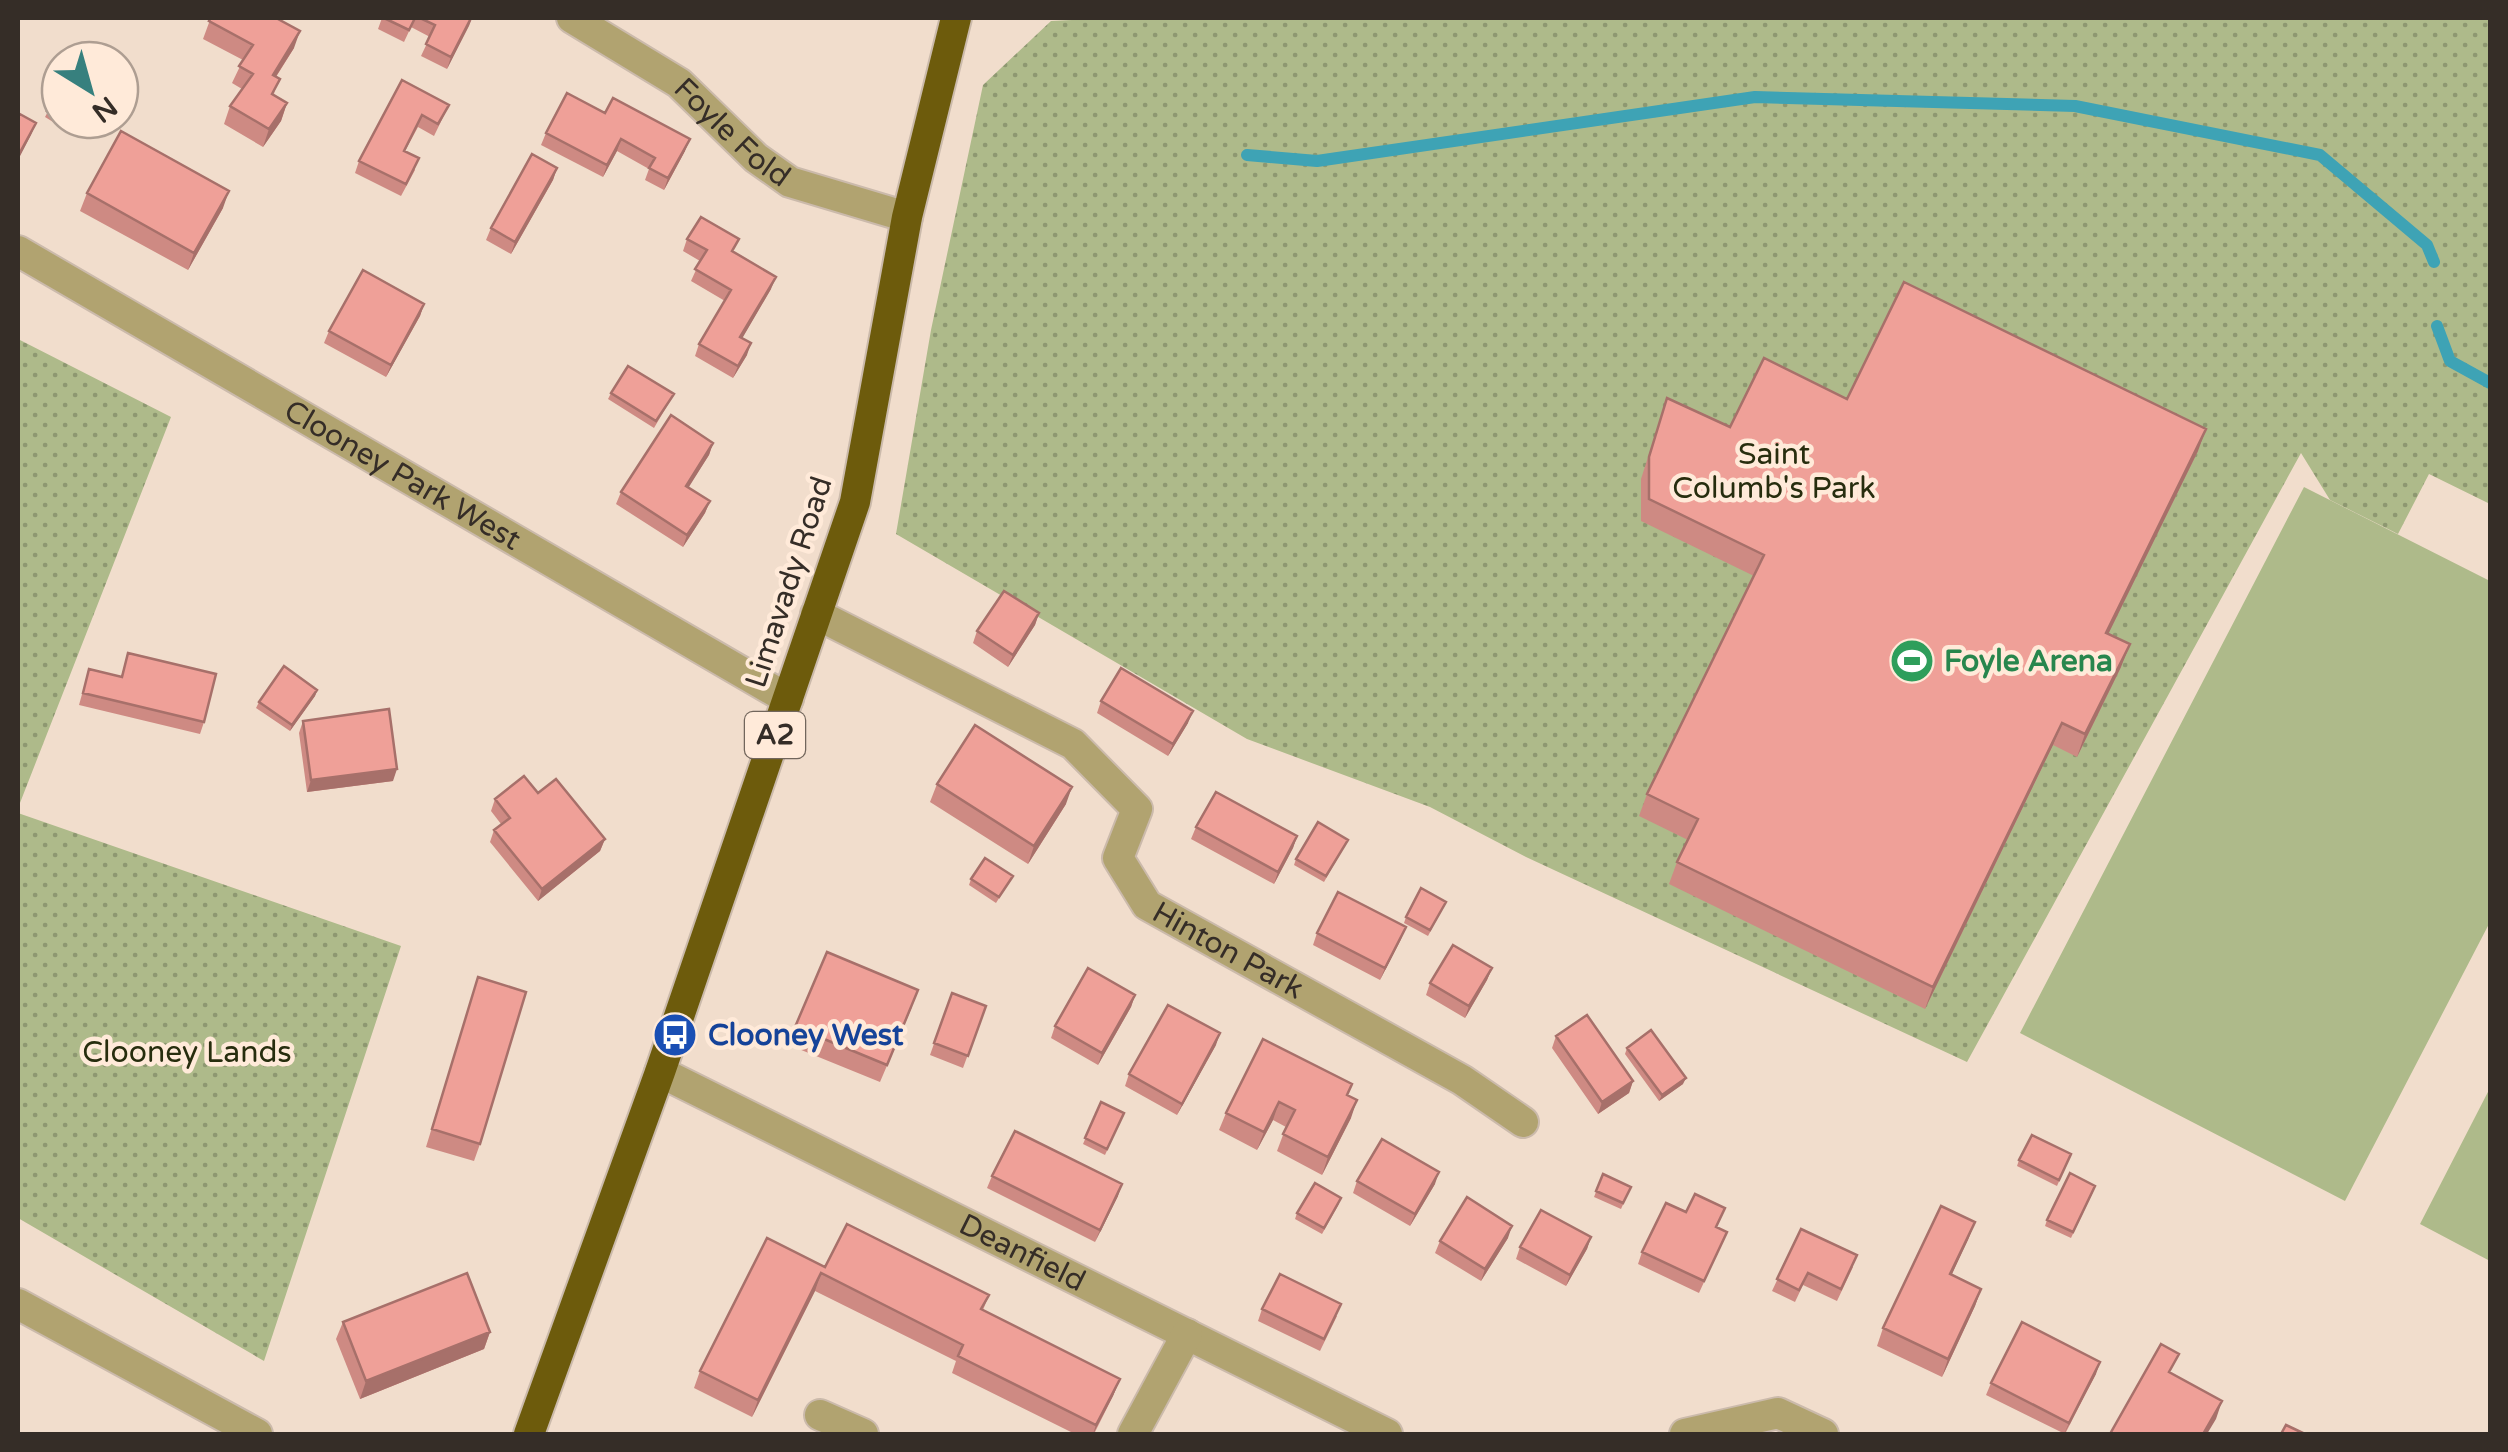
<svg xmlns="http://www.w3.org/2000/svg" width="2508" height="1452" font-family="'Varela Round',sans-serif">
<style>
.grass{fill:#aeba8a}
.park{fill:url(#park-dots)}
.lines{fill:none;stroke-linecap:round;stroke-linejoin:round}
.stream{stroke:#3ea3b5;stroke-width:12}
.minor-casing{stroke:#cbbaab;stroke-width:34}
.highway-casing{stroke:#cbbaab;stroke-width:34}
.minor{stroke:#b1a370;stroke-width:30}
.highway{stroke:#6d5b0c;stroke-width:30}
.wall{fill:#ce8a83}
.shaded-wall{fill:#a7706a}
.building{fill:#efa098;stroke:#a7706a;stroke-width:2.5}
.labels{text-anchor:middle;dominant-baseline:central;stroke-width:9;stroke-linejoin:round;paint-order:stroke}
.shield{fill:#ffead9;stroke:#72665c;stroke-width:2.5}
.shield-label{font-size:28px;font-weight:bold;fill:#352d27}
.street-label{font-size:30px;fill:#352d27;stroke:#ffead9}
.park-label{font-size:30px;fill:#272d0e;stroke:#ffead9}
.leisure-label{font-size:30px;font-weight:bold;fill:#27864d;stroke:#ffead9;text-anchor:start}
.transit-label{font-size:30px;font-weight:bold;fill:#164399;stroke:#ffead9;text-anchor:start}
</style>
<defs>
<pattern id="park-dots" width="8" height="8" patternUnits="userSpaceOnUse" patternTransform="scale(2.5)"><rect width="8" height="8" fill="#aeba8a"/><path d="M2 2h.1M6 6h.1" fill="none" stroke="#8e9871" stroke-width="1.8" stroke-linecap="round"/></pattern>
</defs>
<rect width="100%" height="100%" fill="#f1ddcc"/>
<path class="grass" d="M 2304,487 L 2490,581 L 2490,922 L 2345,1201 L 2020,1033 Z
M 2490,1088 L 2490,1261 L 2420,1224 Z"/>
<path class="park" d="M 1113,18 L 2490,18 L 2490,504 L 2429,474 L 2398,534 L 2330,500 L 2301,453 L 1967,1062 L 1526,857 L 1430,807 L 1247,739 L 896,534 L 931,330 L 983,85 L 1051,21 Z
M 18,339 L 171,417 L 18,808 Z
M 18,813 L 401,946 L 264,1361 L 18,1218 Z"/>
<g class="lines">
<path class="stream" d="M 1247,155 L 1317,161 L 1755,97 L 2075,106 L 2320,155 L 2427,245 L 2434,262
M 2437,326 L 2450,361 L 2490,383"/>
<defs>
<g id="minor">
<path id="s1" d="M 572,18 L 679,83 L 756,158 L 790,182 L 907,217"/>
<path id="s2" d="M 18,251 L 788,699"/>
<path id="s3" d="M 816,614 L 1073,744 L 1137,809 L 1118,858 L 1147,905 L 1462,1080 L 1523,1122"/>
<path id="s4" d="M 660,1072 L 1387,1434"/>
<path d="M 18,1304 L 257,1434"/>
<path d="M 820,1415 L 863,1434"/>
<path d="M 1133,1434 L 1187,1334"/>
<path d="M 1685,1434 L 1778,1413 L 1823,1434"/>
</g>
<path id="highway" d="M 529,1434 L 660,1072 L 855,502 L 907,217 L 956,18"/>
</defs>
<use href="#minor" class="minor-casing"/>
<use href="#highway" class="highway-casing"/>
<use href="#minor" class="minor"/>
<use href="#highway" class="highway"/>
</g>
<path class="wall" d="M 205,18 L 276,18 L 294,48 L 276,77 L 274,95 L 287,103 L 281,121 L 263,147 L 224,124 L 230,106 L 242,89 L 232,83 L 243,60 L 203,39 L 210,20 Z
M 382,18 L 472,18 L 447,69 L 421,56 L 430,37 L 411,27 L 404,42 L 378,29 Z
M 402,80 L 449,105 L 434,136 L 418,127 L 405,151 L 415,170 L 401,196 L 355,173 L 359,161 Z
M 60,89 L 60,120 L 68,120 L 63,128 L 45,117 Z
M 605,113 L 685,151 L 664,190 L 645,180 L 649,169 L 617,151 L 603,177 L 541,145 L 546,133 Z
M 557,168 L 553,180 L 511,254 L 486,240 L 491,228 Z
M 87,193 L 223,208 L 188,270 L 80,211 Z
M 687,239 L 734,252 L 771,289 L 742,338 L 747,355 L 733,378 L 695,356 L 699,344 L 725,301 L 691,281 L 700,261 L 683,251 Z
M 424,304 L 420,316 L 386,377 L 324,343 L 329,331 Z
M 611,393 L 674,394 L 654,428 L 608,399 Z
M 1667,398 L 1730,427 L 1847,399 L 2198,451 L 2108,634 L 2121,667 L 2077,757 L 2053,745 L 1925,1009 L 1669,884 L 1677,862 L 1688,840 L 1639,816 L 1647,794 L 1754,576 L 1641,521 L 1641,479 Z
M 713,443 L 709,455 L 688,487 L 710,501 L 705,513 L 683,547 L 616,504 L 621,492 Z
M 1039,613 L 1035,625 L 1008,667 L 973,643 L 977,631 Z
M 128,653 L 204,722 L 200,734 L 79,705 L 89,669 L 121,677 Z
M 317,690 L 315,696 L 290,731 L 256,708 L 259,702 Z
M 1101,701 L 1188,723 L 1168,756 L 1097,713 Z
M 303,721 L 393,781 L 307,792 L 299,733 Z
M 937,784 L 1066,804 L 1028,864 L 930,802 Z
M 538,793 L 605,839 L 600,851 L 538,901 L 490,842 L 494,830 L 501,824 L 491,811 L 495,799 Z
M 1196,827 L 1297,836 L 1293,848 L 1274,884 L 1191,839 Z
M 1348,840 L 1324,882 L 1294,865 L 1296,859 Z
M 1013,876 L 996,903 L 969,885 L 971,879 Z
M 1446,902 L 1428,936 L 1404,923 L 1406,917 Z
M 1317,933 L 1401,939 L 1380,980 L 1313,945 Z
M 1492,968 L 1487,980 L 1465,1018 L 1426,995 L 1430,983 Z
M 478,977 L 480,1144 L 474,1161 L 426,1147 Z
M 952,993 L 986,1006 L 963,1068 L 930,1055 Z
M 1135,995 L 1131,1007 L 1098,1065 L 1051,1038 L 1055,1026 Z
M 912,1007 L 880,1082 L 789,1045 L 795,1027 Z
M 1556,1036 L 1633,1081 L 1629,1093 L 1598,1114 L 1552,1048 Z
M 1263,1039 L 1348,1095 L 1351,1118 L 1322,1175 L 1277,1151 L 1286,1127 L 1273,1120 L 1257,1150 L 1219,1130 L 1226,1113 Z
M 1216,1045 L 1177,1115 L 1125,1086 L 1129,1074 Z
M 1627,1048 L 1683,1084 L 1659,1101 L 1625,1054 Z
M 1101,1102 L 1124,1113 L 1105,1155 L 1083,1144 Z
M 2071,1154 L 2057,1186 L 2017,1166 L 2019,1160 Z
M 1603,1174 L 1631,1187 L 1621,1209 L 1594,1197 Z
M 992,1176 L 1118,1196 L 1095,1242 L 987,1188 Z
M 1357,1181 L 1435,1184 L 1410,1226 L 1353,1193 Z
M 2093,1192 L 2071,1238 L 2045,1226 L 2047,1220 Z
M 1339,1204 L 1322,1234 L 1295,1219 L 1297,1213 Z
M 1975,1222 L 1952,1274 L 1981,1289 L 1975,1306 L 1942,1377 L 1877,1346 L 1883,1328 Z
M 1717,1227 L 1727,1232 L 1699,1293 L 1638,1264 L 1642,1252 Z
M 1801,1229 L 1853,1267 L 1837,1301 L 1803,1285 L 1795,1302 L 1772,1291 Z
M 1591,1237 L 1587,1249 L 1566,1286 L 1516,1259 L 1520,1247 Z
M 1508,1238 L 1481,1281 L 1435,1253 L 1440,1241 Z
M 825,1267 L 989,1295 L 983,1310 L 1120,1379 L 1113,1396 L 1094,1434 L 1075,1434 L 952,1373 L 956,1361 L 815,1291 L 752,1417 L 694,1388 L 700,1371 Z
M 1262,1309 L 1337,1316 L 1320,1351 L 1258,1321 Z
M 343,1322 L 490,1332 L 484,1349 L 360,1399 L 336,1339 Z
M 2096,1374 L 2065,1434 L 1986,1395 L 1991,1383 Z"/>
<path class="shaded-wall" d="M 472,18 L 469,26 L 447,69 L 451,57 Z
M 300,31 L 294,48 L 266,92 L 273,75 Z
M 287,103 L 281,121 L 263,147 L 269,129 Z
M 36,123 L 31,135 L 18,160 L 18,156 Z
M 621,139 L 617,151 L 603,177 L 607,165 Z
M 690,139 L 685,151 L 664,190 L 668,178 Z
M 557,168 L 553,180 L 511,254 L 515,242 Z
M 229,191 L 223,208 L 188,270 L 194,253 Z
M 776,277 L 771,289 L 736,349 L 740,337 Z
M 424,304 L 420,316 L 386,377 L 391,365 Z
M 751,343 L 747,355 L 733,378 L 738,366 Z
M 2206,429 L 2198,451 L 2098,655 L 2106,633 Z
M 713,443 L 709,455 L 682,498 L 686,486 Z
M 710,501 L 705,513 L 683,547 L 687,535 Z
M 1039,613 L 1035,625 L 1008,667 L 1013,655 Z
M 2130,644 L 2121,667 L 2077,757 L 2085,734 Z
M 317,690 L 315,696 L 290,731 L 292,725 Z
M 1193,711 L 1188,723 L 1168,756 L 1173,744 Z
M 2062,723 L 2053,745 L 1925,1009 L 1933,987 Z
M 397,769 L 393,781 L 307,792 L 311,780 Z
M 1072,787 L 1066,804 L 1028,864 L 1034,846 Z
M 1297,836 L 1293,848 L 1274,884 L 1278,872 Z
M 605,839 L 600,851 L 538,901 L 542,889 Z
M 1406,927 L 1401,939 L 1380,980 L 1385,968 Z
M 1492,968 L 1487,980 L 1465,1018 L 1469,1006 Z
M 1135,995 L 1131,1007 L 1098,1065 L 1102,1053 Z
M 1220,1033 L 1216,1045 L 1177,1115 L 1182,1104 Z
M 1686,1078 L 1683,1084 L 1659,1101 L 1662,1095 Z
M 1633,1081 L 1629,1093 L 1598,1114 L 1602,1102 Z
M 1357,1100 L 1351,1118 L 1322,1175 L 1328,1157 Z
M 1279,1102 L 1273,1120 L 1257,1150 L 1264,1132 Z
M 1439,1172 L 1435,1184 L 1410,1226 L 1415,1214 Z
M 1122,1184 L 1118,1196 L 1095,1242 L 1100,1230 Z
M 1975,1222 L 1968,1240 L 1944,1291 L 1950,1274 Z
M 1512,1226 L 1508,1238 L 1481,1281 L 1485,1269 Z
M 1591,1237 L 1587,1249 L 1566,1286 L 1570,1275 Z
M 821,1273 L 815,1291 L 752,1417 L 758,1400 Z
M 1981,1289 L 1975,1306 L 1942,1377 L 1948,1359 Z
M 490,1332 L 484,1349 L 360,1399 L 366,1381 Z
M 2100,1362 L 2096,1374 L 2064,1434 L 2069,1423 Z
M 1120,1379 L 1113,1396 L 1093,1434 L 1096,1425 Z
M 2222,1401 L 2216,1419 L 2207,1434 L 2203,1434 Z"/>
<path class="building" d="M 211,18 L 276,18 L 300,31 L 273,75 L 280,79 L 272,94 L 287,103 L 269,129 L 230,106 L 253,74 L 239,66 L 253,45 L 209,21 Z
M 384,18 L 415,18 L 409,30 Z
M 420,18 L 471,18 L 451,57 L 426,44 L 435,25 Z
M 402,80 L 449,105 L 438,124 L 422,115 L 404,151 L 419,158 L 406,184 L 359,161 Z
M 60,89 L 60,119 L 47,111 Z
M 567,93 L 605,113 L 613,98 L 690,139 L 668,178 L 649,168 L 655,158 L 621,139 L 607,165 L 546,133 Z
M 18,113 L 36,123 L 18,156 Z
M 121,131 L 229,191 L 194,253 L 87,193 Z
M 532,154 L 557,168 L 515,242 L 491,228 Z
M 701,217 L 739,239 L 732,251 L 776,277 L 740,337 L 751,343 L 738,366 L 699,344 L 731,290 L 695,269 L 707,250 L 687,239 Z
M 363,270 L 424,304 L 391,365 L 329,331 Z
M 1904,282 L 2206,429 L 2106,633 L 2130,644 L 2085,734 L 2062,723 L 1933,987 L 1677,862 L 1698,819 L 1647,794 L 1764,555 L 1649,499 L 1649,457 L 1667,398 L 1730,427 L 1764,358 L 1847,399 Z
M 628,366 L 674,394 L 656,421 L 611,393 Z
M 671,415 L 713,443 L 686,486 L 710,501 L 687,535 L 621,492 Z
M 1004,591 L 1039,613 L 1013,655 L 977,631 Z
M 128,653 L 216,674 L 204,722 L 83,693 L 89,669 L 122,677 Z
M 284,666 L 317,690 L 292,725 L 259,702 Z
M 1121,668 L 1193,711 L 1173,744 L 1101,701 Z
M 389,709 L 397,769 L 311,780 L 303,721 Z
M 975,725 L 1072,787 L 1034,846 L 937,784 Z
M 524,776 L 538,793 L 556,779 L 605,839 L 542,889 L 494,830 L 510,818 L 495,799 Z
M 1216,792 L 1297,836 L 1278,872 L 1196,827 Z
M 1318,822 L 1348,840 L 1326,876 L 1296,859 Z
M 985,858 L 1013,876 L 999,897 L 971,879 Z
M 1421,888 L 1446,902 L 1430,930 L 1406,917 Z
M 1338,892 L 1406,927 L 1385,968 L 1317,933 Z
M 1453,945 L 1492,968 L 1469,1006 L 1430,983 Z
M 827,952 L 918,990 L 887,1065 L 795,1027 Z
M 1088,968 L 1135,995 L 1102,1053 L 1055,1026 Z
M 478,977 L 526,992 L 480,1144 L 432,1129 Z
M 952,993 L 986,1006 L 968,1056 L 934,1043 Z
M 1168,1005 L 1220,1033 L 1182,1104 L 1129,1074 Z
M 1587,1015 L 1633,1081 L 1602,1102 L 1556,1036 Z
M 1651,1030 L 1686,1078 L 1662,1095 L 1627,1048 Z
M 1263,1039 L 1352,1084 L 1347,1095 L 1357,1100 L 1328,1157 L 1283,1134 L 1295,1110 L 1279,1102 L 1264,1132 L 1226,1113 Z
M 1101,1102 L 1124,1113 L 1107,1149 L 1085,1138 Z
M 1015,1131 L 1122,1184 L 1100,1230 L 992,1176 Z
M 2032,1135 L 2071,1154 L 2059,1180 L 2019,1160 Z
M 1382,1139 L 1439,1172 L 1415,1214 L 1357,1181 Z
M 2070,1173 L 2095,1186 L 2073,1232 L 2047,1220 Z
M 1603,1174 L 1631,1187 L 1623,1203 L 1596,1191 Z
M 1315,1183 L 1341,1198 L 1324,1228 L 1297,1213 Z
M 1695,1194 L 1725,1208 L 1716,1227 L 1727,1232 L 1704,1281 L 1642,1252 L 1666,1203 L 1686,1212 Z
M 1467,1197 L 1512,1226 L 1485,1269 L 1440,1241 Z
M 1941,1206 L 1975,1222 L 1950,1274 L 1981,1289 L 1948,1359 L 1883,1328 Z
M 1541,1210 L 1591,1237 L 1570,1275 L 1520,1247 Z
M 847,1224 L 989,1295 L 981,1309 L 1120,1379 L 1096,1425 L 958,1356 L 963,1345 L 821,1273 L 758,1400 L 700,1371 L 767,1238 L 825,1267 Z
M 1801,1229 L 1857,1255 L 1841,1289 L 1808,1273 L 1799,1290 L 1777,1279 Z
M 467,1273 L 490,1332 L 366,1381 L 343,1322 Z
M 1280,1274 L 1341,1304 L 1324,1339 L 1262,1309 Z
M 2022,1322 L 2100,1362 L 2069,1423 L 1991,1383 Z
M 2161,1344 L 2179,1354 L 2169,1372 L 2222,1401 L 2203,1434 L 2110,1434 Z
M 2286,1425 L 2305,1434 L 2281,1434 Z"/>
<defs>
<symbol id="stadium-disc" viewBox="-11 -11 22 22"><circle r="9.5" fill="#2e9e5b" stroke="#ffead9"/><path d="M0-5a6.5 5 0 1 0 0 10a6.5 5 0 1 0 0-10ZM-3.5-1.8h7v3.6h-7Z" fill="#fff"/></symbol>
<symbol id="bus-disc" viewBox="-11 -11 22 22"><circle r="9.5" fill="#1a4fb4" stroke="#ffead9"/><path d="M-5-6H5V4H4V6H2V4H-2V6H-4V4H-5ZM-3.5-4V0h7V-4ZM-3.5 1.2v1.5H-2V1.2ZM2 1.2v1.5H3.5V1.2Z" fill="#fff"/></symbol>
</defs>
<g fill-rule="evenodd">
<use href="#stadium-disc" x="1887" y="636" width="50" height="50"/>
<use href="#bus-disc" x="650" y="1010" width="50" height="50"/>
</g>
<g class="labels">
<rect class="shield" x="745" y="712" width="60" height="46" rx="8"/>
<g class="shield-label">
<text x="775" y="735">A2</text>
</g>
<g class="street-label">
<text stroke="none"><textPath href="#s1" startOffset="198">Foyle Fold</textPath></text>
<text stroke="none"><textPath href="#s2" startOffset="445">Clooney Park West</textPath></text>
<text transform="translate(789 582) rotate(-72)">Limavady Road</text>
<text stroke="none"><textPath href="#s3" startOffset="580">Hinton Park</textPath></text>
<text stroke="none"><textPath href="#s4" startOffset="405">Deanfield</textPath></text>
</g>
<g class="park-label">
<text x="1774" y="454">Saint<tspan x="1774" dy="34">Columb's Park</tspan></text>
<text x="187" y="1052">Clooney Lands</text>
</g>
<g class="leisure-label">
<text x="1944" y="661">Foyle Arena</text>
</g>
<g class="transit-label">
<text x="708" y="1035">Clooney West</text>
</g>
</g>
<rect width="2508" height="1452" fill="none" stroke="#352d27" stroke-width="40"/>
<g transform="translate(90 90) rotate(143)"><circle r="48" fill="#ffead9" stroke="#ae9e92" stroke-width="2.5"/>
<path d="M0-8L18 38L0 25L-18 38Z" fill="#37807e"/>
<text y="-15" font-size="28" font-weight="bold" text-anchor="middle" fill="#352d27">N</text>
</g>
</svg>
